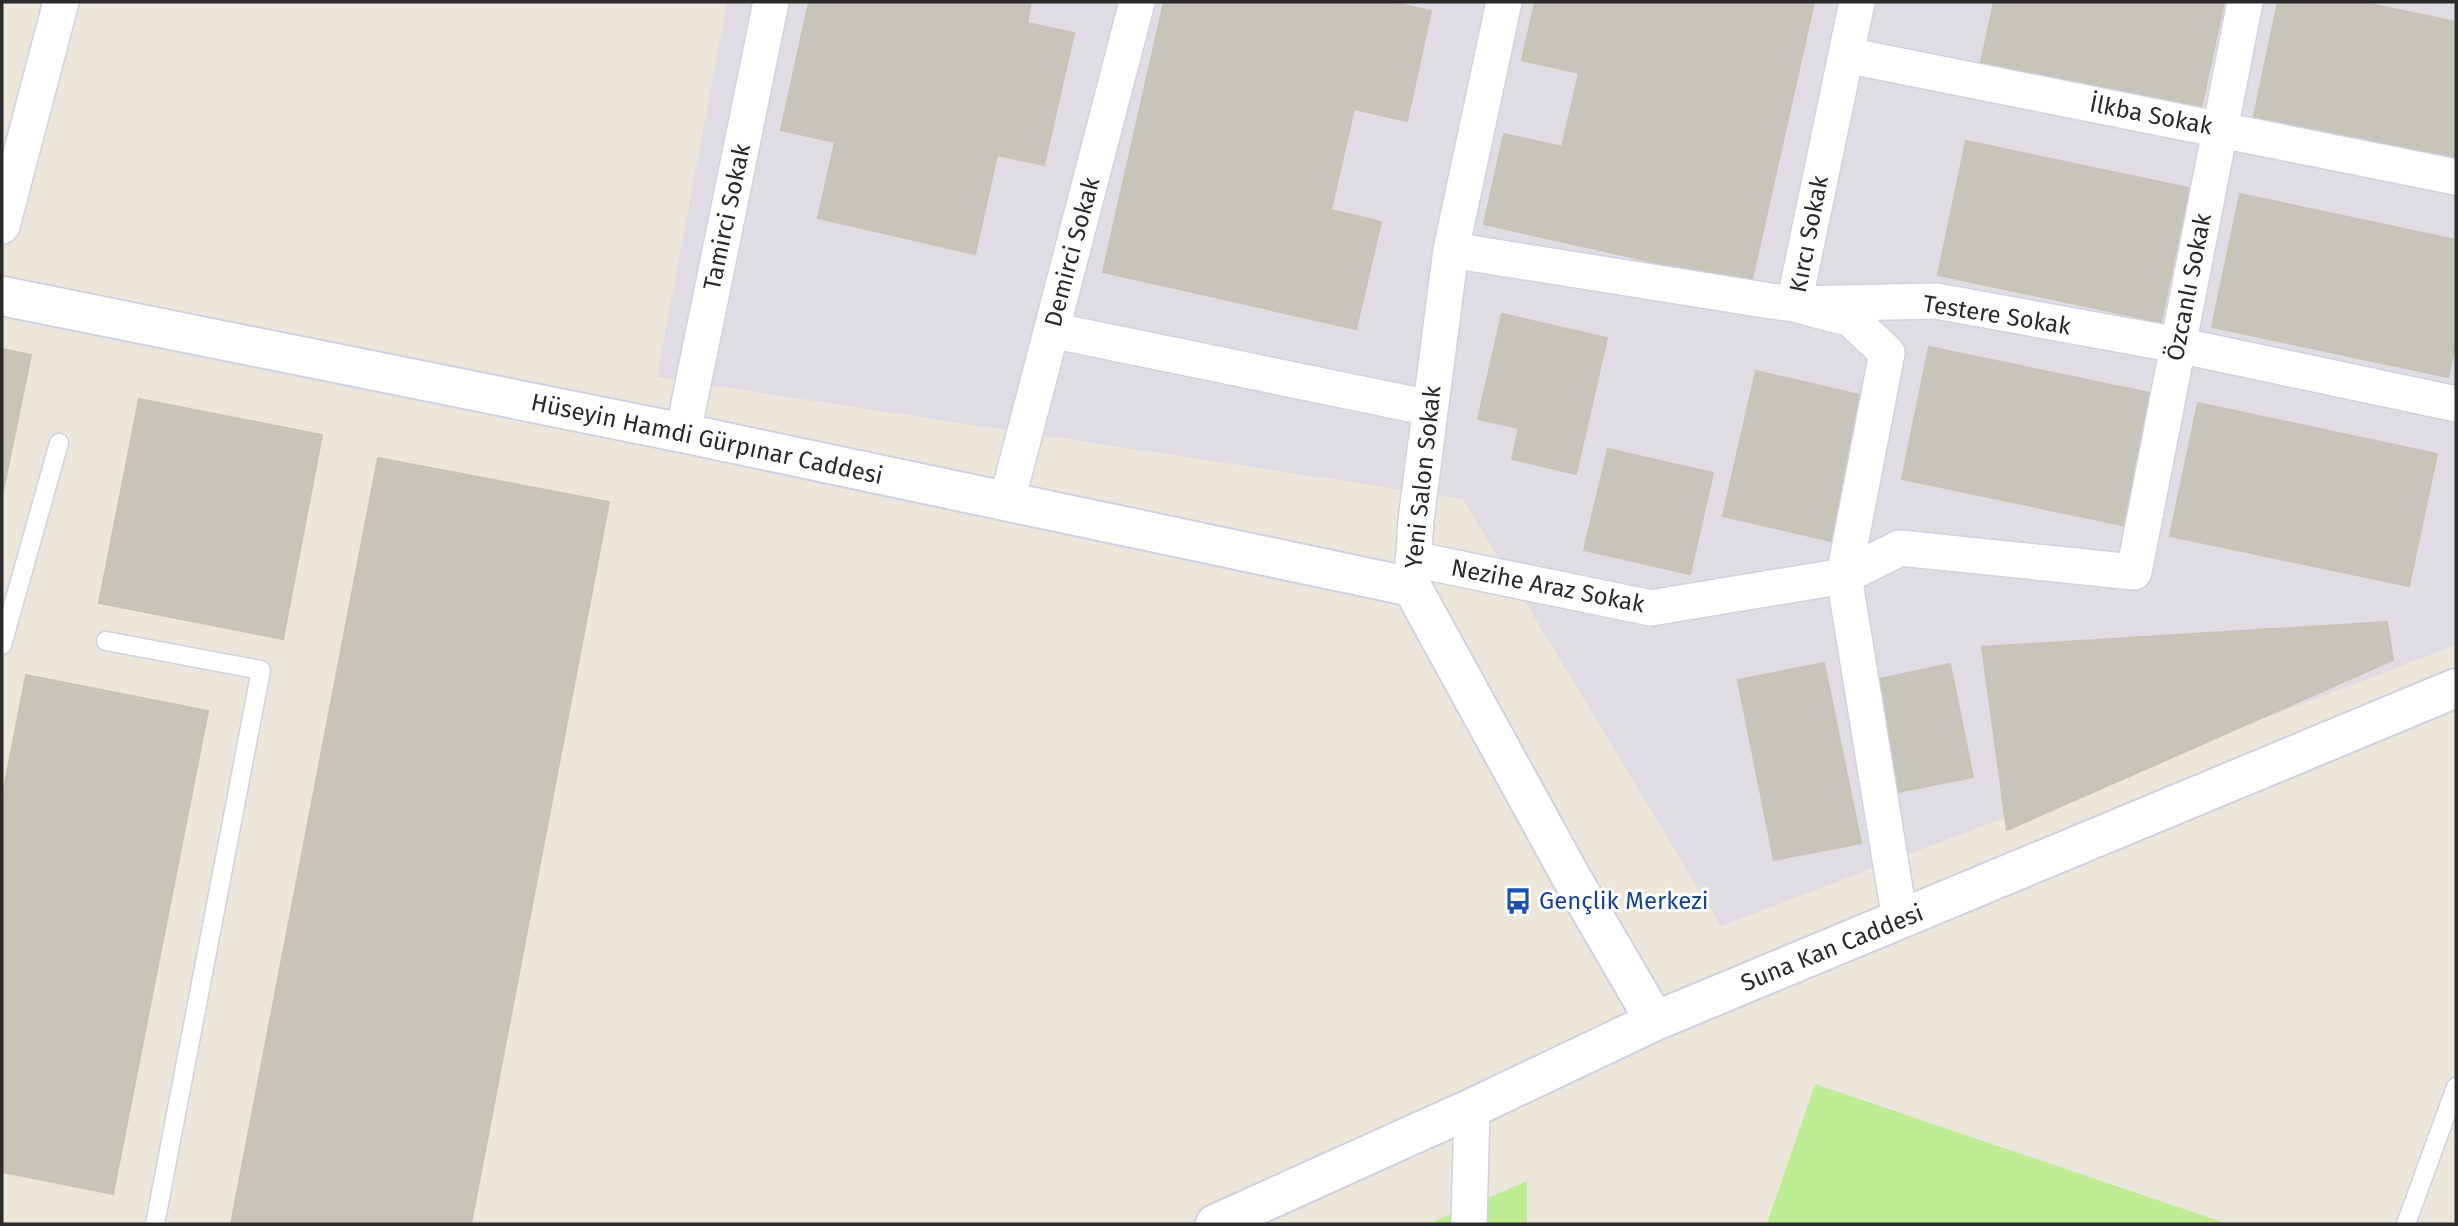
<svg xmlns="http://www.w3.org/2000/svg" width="2458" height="1226" font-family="'Fira Sans',sans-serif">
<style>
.industrial{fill:#dfdce4}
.pitch{fill:#bdec92}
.building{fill:#c7c4ba;stroke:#c8c3b5;stroke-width:2}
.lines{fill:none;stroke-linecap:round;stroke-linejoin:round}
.lane-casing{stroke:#d0d2e3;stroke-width:21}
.street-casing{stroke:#d0d2e3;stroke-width:38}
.secondary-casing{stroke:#d0d2e3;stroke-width:42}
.lane{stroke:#fff;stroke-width:18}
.street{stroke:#fff;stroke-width:35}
.secondary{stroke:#fff;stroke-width:38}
.labels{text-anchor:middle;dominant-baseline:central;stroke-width:6;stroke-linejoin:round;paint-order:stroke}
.street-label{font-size:24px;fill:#2a2a2a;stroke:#fff}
.transit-label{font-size:24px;fill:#164399;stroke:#fff;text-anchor:start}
</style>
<rect width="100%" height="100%" fill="#ece6db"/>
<path class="industrial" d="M 727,2 L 2456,2 L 2456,645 L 1721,926 L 1463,499 L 657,377 Z"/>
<path class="pitch" d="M 1815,1084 L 2228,1224 L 1767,1224 Z
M 1527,1181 L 1527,1224 L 1428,1224 Z"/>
<path class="building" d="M 809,2 L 1031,2 L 1027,23 L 1074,33 L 1044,165 L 997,155 L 975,254 L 818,218 L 835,142 L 781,130 Z
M 1164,2 L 1389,2 L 1431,11 L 1407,121 L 1354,109 L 1331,210 L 1381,222 L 1356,329 L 1103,272 Z
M 1535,2 L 1814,2 L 1751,284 L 1484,224 L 1504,134 L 1562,147 L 1579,73 L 1522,60 Z
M 1994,2 L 2224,2 L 2201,109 L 1981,63 Z
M 2278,2 L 2361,2 L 2456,22 L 2456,168 L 2252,125 Z
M 1966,141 L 2189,188 L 2161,322 L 1938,275 Z
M 2240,194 L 2456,240 L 2456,340 L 2448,377 L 2212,327 Z
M 1502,314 L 1607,338 L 1576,474 L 1512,459 L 1519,428 L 1478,419 Z
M 1929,347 L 2155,394 L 2127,526 L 1902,479 Z
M 2,349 L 31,355 L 2,496 Z
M 1756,371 L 1864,396 L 1831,541 L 1723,516 Z
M 139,399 L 322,435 L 283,639 L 99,603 Z
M 2198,403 L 2437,454 L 2409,586 L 2170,536 Z
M 1608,449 L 1713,473 L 1690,574 L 1584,550 Z
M 378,458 L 609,502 L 471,1224 L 231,1224 Z
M 2387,622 L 2393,660 L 2007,830 L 1982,647 Z
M 1824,663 L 1861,843 L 1774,860 L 1738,680 Z
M 1950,664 L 1973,777 L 1898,792 L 1875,680 Z
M 26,675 L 208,711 L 113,1194 L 2,1172 L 2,799 Z"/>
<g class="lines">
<defs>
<path id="lane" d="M 106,641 L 261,670 L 155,1224
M 2,645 L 59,443
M 2406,1224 L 2456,1087"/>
<path id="street" d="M 1857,2 L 1794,304 L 1851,319 L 1887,353 L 1844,576 L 1900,920
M 1846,55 L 2456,177
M 2,226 L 61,2
M 1451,250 L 1771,301 L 1794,304 L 1936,301 L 2178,345 L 2456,404
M 1051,330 L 1430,408
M 683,433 L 771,2
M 1007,501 L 1137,2
M 1413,559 L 1651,608 L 1844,576 L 1900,548 L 2134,572 L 2245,2
M 1412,584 L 1416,520 L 1451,250 L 1504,2
M 1469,1224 L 1472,1108"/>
<path id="secondary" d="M 2,296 L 683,433 L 1412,587 L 1570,875 L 1655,1021
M 1215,1224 L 1472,1108 L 1655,1021 L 2456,688"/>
</defs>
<use href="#lane" class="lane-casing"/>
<use href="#street" class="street-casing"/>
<use href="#secondary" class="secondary-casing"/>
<use href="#lane" class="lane"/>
<use href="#street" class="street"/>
<use href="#secondary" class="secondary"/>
</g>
<defs>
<symbol id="bus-bare" viewBox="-9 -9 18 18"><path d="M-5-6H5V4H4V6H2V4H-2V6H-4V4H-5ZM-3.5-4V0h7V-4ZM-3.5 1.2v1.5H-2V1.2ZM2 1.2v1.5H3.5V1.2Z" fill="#1a4fb4" stroke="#fff" stroke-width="2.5" paint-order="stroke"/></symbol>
</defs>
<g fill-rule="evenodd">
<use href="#bus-bare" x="1499" y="882" width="38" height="38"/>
</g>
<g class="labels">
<g class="street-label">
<text transform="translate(2151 115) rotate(11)">İlkba Sokak</text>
<text transform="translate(727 217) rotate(-78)">Tamirci Sokak</text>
<text transform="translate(1809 234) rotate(-79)">Kırcı Sokak</text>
<text transform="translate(1072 252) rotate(-75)">Demirci Sokak</text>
<text transform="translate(2189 287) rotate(-79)">Özcanlı Sokak</text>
<text transform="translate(1997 315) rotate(9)">Testere Sokak</text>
<text transform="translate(707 439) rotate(12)">Hüseyin Hamdi Gürpınar Caddesi</text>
<text transform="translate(1423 477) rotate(-84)">Yeni Salon Sokak</text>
<text transform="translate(1548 586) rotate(11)">Nezihe Araz Sokak</text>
<text transform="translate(1832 948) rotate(-22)">Suna Kan Caddesi</text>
</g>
<g class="transit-label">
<text x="1539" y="901">Gençlik Merkezi</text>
</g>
</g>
<rect width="2458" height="1226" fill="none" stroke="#2a2a2a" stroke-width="7"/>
</svg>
